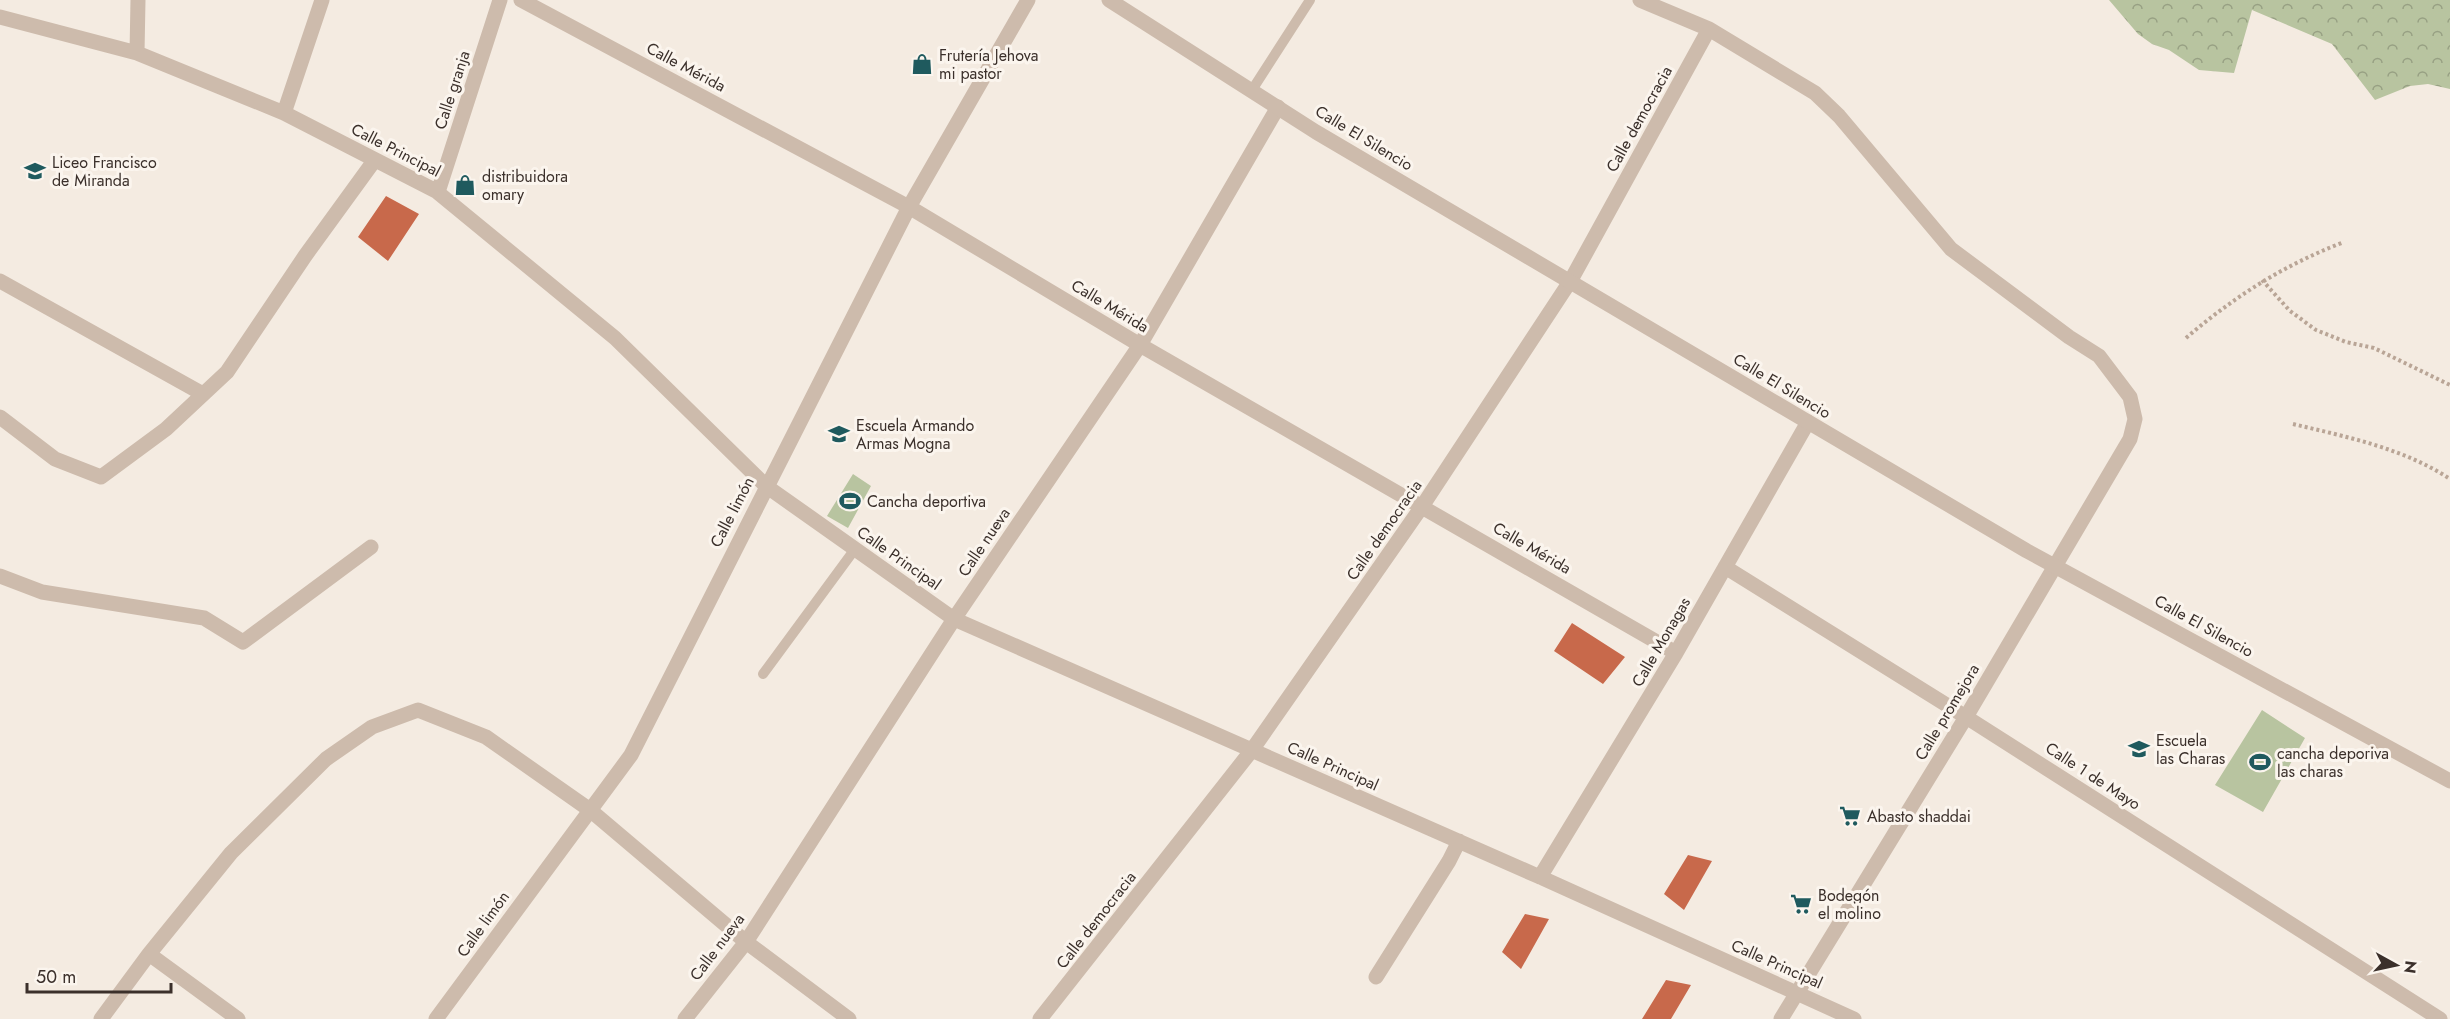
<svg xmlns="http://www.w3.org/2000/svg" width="2450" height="1019" font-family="Jost,sans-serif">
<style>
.grass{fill:#b8c4a0}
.forest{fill:url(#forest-crowns)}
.building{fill:#c8694b}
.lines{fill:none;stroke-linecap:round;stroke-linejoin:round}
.path{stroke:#b9a596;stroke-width:4;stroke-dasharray:3 3;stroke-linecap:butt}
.service{stroke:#cdbbac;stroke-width:10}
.minor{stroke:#cdbbac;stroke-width:15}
.tertiary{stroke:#cdbbac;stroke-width:15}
.labels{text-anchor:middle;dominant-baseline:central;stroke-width:6;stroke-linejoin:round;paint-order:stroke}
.poi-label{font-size:16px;fill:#3b302b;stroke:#fbf5ee;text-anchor:start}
.street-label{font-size:16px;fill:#3b302b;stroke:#fbf5ee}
</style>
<defs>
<pattern id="forest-crowns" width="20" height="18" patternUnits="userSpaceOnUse" patternTransform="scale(1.5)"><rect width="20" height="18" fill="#b8c4a0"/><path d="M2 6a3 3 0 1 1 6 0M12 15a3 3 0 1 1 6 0" fill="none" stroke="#97a083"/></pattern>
</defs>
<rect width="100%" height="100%" fill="#f4ebe1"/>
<path class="grass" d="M 853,474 L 871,486 L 848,528 L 827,516 Z
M 2262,710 L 2305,738 L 2263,812 L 2215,785 Z"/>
<path class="forest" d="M 2109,0 L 2450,0 L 2450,89 L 2428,84 L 2410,86 L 2375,100 L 2332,44 L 2252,10 L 2234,73 L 2199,70 L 2169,50 L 2152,44 L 2138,34 Z"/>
<path class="building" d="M 386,196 L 419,214 L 388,261 L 358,237 Z
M 1572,623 L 1625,657 L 1603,684 L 1554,651 Z
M 1688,855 L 1712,861 L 1684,910 L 1664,894 Z
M 1525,914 L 1549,919 L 1521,969 L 1502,952 Z
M 1666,980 L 1691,985 L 1671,1019 L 1642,1019 Z"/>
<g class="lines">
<path class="path" d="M 2262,280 L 2290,311 L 2316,330 L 2346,342 L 2374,348 L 2450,385
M 2186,338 C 2235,296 2284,265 2344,242
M 2293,424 C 2347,437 2403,448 2450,479"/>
<path class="service" d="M 1252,90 L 1310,0
M 763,674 L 855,549"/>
<path class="minor" d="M 521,0 L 909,207 L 1140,345 L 1676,653
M 1640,0 L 1709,29 L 1815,93 L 1839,116 L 1951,249 L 2069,337 L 2099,356 L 2130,397 L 2135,419 L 2130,439 L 1966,717 L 1781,1019
M 0,17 L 137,53 L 284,113 L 436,191 L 615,338 L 766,486 L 954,619 L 1540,877 L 1854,1019
M 137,53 L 138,0
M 284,113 L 322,0
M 438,192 L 500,0
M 0,281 L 203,394
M 0,417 L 55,459 L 101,477 L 166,429 L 227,372 L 305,256 L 374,161
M 1725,567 L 1966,717 L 2440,1019
M 0,576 L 42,592 L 204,618 L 243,642 L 371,547
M 1540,877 L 1676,653 L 1808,422
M 149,954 L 238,1019
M 1376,977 L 1449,861 L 1459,841
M 101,1019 L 149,954 L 231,853 L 326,759 L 372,727 L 418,710 L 486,737 L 590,810 L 746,942 L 849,1019
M 436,1019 L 631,755 L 909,207 L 1028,0
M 685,1019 L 746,942 L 954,619 L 1140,345 L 1278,107
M 1040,1019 L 1252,750 L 1423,505 L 1571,280 L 1709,29"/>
<path class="tertiary" d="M 1109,0 L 1316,132 L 2027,551 L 2450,781"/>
</g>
<defs>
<symbol id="shop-bare" viewBox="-9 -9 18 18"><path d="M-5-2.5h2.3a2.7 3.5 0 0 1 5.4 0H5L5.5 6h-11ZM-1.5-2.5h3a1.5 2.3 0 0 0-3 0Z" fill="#1f5a5e" stroke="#fbf5ee" stroke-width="2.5" paint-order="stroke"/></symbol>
<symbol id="school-bare" viewBox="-9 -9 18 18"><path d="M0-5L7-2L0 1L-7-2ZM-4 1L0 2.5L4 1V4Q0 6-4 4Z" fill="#1f5a5e" stroke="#fbf5ee" stroke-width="2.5" paint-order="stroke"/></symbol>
<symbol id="stadium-bare" viewBox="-9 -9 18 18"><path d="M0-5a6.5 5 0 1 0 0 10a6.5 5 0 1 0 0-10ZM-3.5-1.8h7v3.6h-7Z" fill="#1f5a5e" stroke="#fbf5ee" stroke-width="2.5" paint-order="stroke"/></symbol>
<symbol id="supermarket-bare" viewBox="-9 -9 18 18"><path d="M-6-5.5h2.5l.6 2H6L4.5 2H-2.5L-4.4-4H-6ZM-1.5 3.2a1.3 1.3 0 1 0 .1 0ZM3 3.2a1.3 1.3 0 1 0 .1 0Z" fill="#1f5a5e" stroke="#fbf5ee" stroke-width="2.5" paint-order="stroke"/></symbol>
</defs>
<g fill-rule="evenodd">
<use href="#shop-bare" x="907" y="49" width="30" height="30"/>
<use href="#school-bare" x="20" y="156" width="30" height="30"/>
<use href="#shop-bare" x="450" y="170" width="30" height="30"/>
<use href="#school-bare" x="824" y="419" width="30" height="30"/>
<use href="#stadium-bare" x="835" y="486" width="30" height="30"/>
<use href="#school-bare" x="2124" y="734" width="30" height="30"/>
<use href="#stadium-bare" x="2245" y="747" width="30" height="30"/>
<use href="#supermarket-bare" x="1835" y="801" width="30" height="30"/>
<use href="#supermarket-bare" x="1786" y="889" width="30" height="30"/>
</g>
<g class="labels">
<g class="poi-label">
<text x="939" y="55">Frutería Jehova<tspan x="939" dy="18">mi pastor</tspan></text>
<text x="52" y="162">Liceo Francisco<tspan x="52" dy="18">de Miranda</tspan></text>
<text x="482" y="176">distribuidora<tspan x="482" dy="18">omary</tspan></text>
<text x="856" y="425">Escuela Armando<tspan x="856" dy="18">Armas Mogna</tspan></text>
<text x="867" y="501">Cancha deportiva</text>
<text x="2156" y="740">Escuela<tspan x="2156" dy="18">las Charas</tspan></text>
<text x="2277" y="753">cancha deporiva<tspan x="2277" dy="18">las charas</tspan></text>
<text x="1867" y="816">Abasto shaddai</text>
<text x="1818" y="895">Bodegón<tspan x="1818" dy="18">el molino</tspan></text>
</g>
<g class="street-label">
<text transform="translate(686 67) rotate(28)">Calle Mérida</text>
<text transform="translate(452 90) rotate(-72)">Calle granja</text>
<text transform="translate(1639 119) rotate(-61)">Calle democracia</text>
<text transform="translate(1364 138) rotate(31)">Calle El Silencio</text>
<text transform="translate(396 150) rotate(27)">Calle Principal</text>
<text transform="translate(1110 306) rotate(31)">Calle Mérida</text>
<text transform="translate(1782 386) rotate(31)">Calle El Silencio</text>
<text transform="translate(732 512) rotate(-63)">Calle limón</text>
<text transform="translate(1384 530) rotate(-55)">Calle democracia</text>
<text transform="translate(984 542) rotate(-56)">Calle nueva</text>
<text transform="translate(1532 548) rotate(30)">Calle Mérida</text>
<text transform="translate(899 558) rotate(35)">Calle Principal</text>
<text transform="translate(2204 626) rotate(29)">Calle El Silencio</text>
<text transform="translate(1661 642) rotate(-60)">Calle Monagas</text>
<text transform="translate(1947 712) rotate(-59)">Calle promejora</text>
<text transform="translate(1333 766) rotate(24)">Calle Principal</text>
<text transform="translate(2093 776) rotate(33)">Calle 1 de Mayo</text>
<text transform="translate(1096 920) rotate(-52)">Calle democracia</text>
<text transform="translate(483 924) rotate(-54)">Calle limón</text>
<text transform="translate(717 947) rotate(-53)">Calle nueva</text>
<text transform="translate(1777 964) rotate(24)">Calle Principal</text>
</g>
</g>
<g transform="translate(2396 965) rotate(98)" stroke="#fbf5ee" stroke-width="4.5" paint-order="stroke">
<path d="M0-4.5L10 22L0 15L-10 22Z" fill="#3b302b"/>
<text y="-9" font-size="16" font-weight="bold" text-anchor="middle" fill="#3b302b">N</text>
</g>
<path d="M27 983v9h144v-9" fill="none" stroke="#3b302b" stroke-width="3"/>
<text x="36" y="983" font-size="18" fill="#3b302b" stroke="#fbf5ee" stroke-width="4.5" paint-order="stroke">50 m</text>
</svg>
